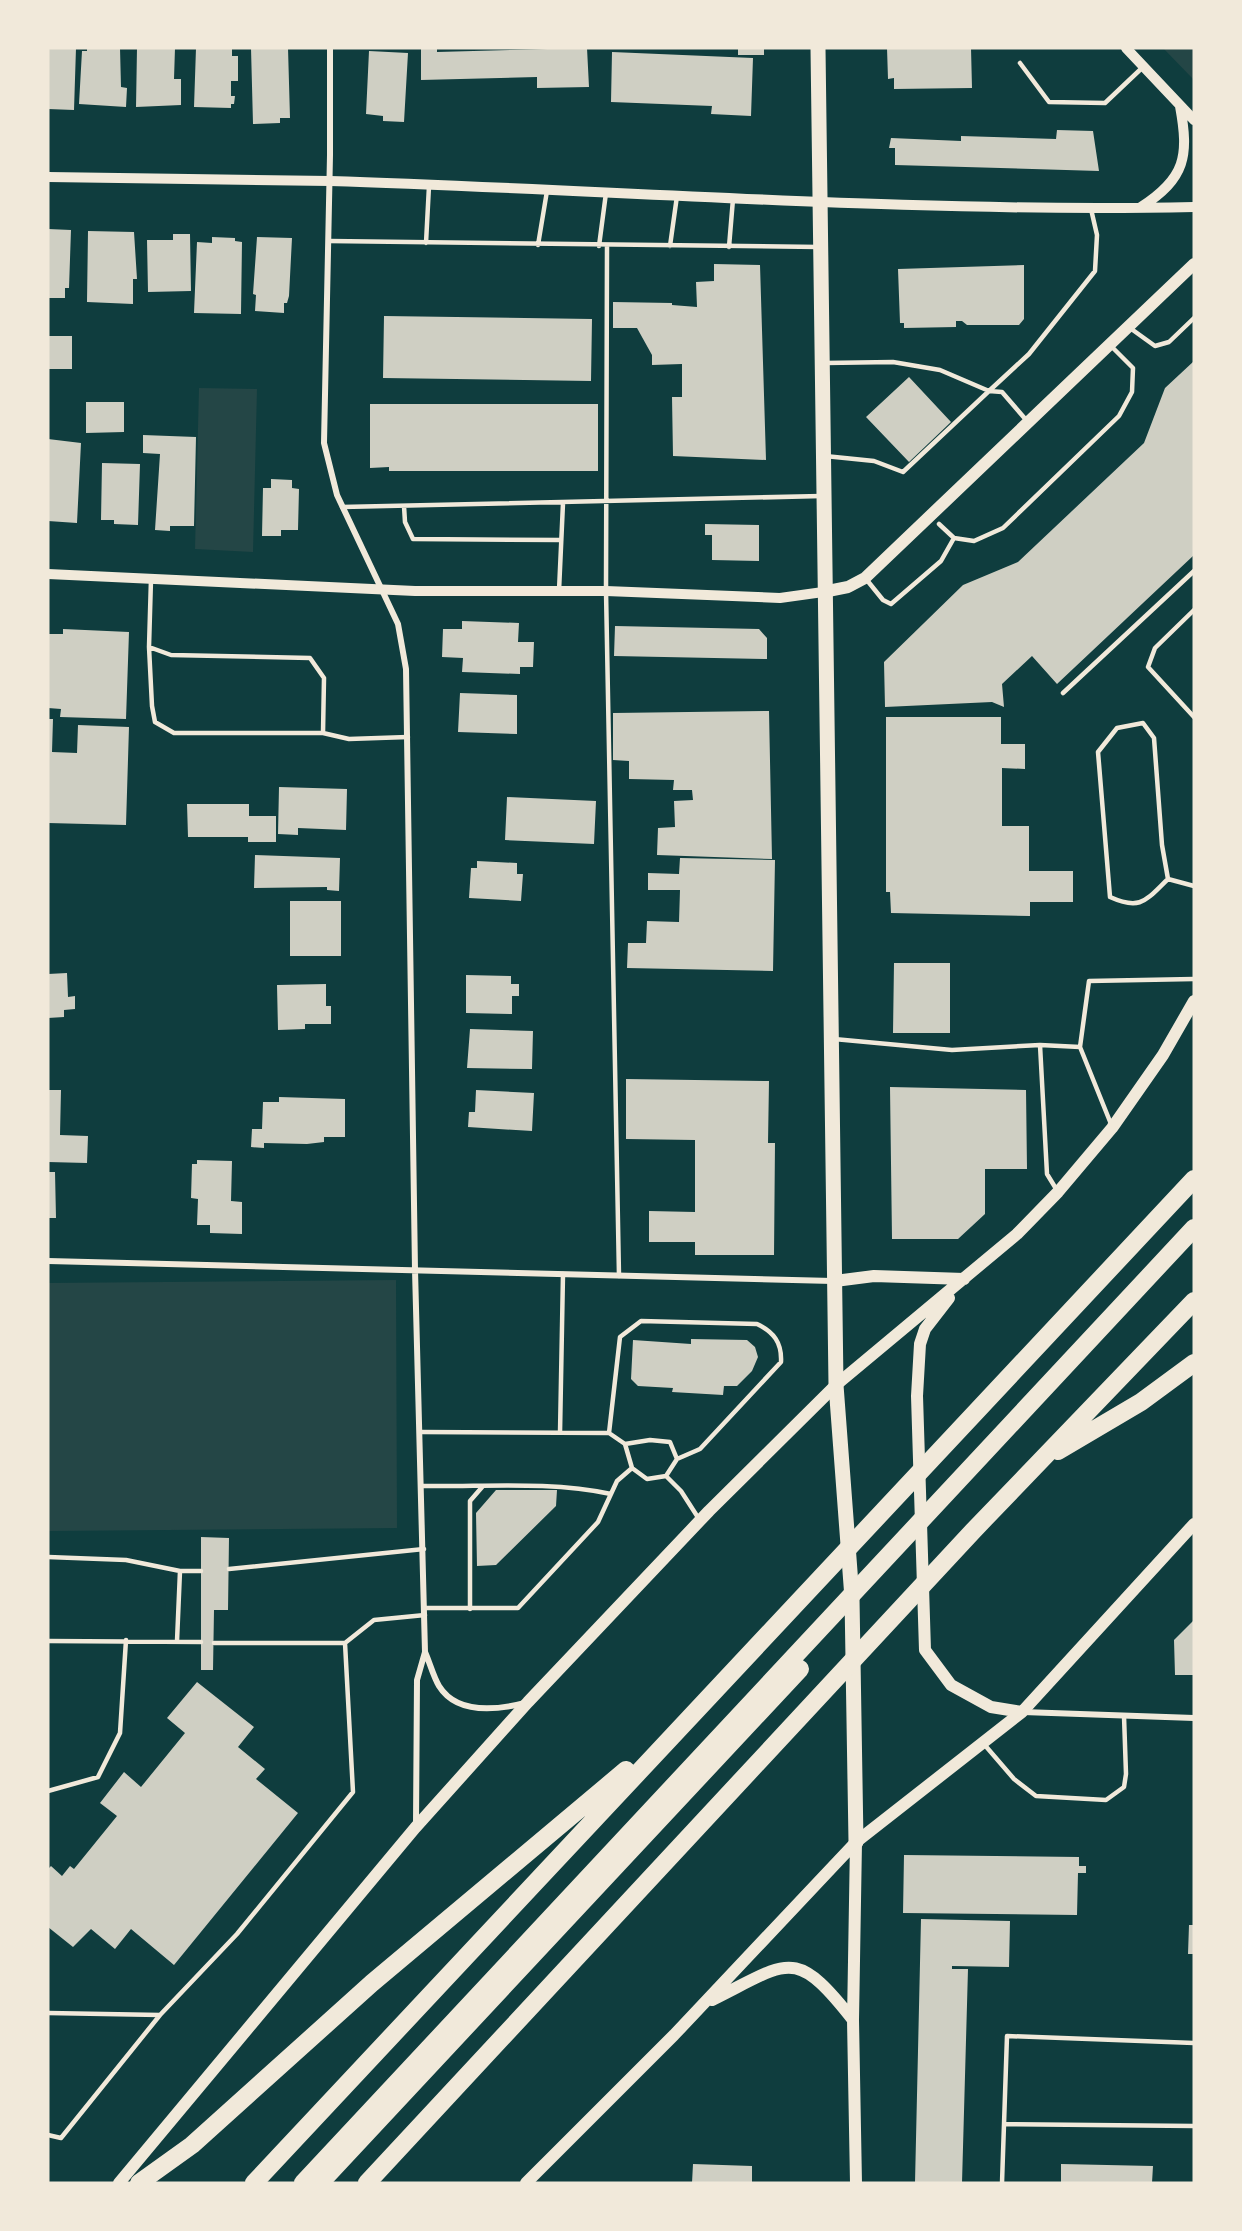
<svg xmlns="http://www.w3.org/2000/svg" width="1242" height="2231" font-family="'PT Sans',sans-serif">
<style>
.green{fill:#244646}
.building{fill:#cfcfc3}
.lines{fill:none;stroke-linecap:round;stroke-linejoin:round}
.service{stroke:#f1e9da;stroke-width:4.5}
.minor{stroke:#f1e9da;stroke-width:6}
.tertiary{stroke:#f1e9da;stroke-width:10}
.secondary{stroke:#f1e9da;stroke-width:12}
.primary{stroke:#f1e9da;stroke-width:15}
.motorway{stroke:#f1e9da;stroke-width:18}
</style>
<rect width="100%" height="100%" fill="#0f3d3e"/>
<path class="green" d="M 1163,48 L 1194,48 L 1194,80 Z
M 199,388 L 257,389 L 253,552 L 195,549 Z
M 396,1280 L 397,1528 L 48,1531 L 48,1283 Z"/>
<path class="building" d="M 48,48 L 76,48 L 74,110 L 48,109 Z
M 87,48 L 120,48 L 121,87 L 127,88 L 126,107 L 79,104 L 82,51 L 87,51 Z
M 137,48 L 175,48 L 174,79 L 181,79 L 181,105 L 136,107 Z
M 196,48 L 232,48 L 232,56 L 238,56 L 238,81 L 231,81 L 231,96 L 235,96 L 234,104 L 231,104 L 231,108 L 194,107 Z
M 251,48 L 288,48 L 290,118 L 280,118 L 280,123 L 253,124 Z
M 421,48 L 437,48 L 437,52 L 587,48 L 589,87 L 537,88 L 537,77 L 421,80 Z
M 738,48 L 764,48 L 764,55 L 738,55 Z
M 887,48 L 971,48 L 972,88 L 894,89 L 894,78 L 888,79 Z
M 369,51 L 408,53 L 404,122 L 383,121 L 383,116 L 366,114 Z
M 612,52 L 753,58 L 751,116 L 711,114 L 712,106 L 611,102 Z
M 1057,130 L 1093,131 L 1099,171 L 895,165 L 895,148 L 889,148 L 891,138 L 961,141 L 961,136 L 1056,139 Z
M 48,229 L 71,230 L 69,288 L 65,288 L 65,298 L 48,298 Z
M 88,231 L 134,232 L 137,279 L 133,279 L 133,304 L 87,302 Z
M 173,234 L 190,234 L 191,291 L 148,292 L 147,240 L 173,240 Z
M 212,237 L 235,238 L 235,241 L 242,242 L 241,314 L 194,313 L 197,242 L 212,243 Z
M 257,237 L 292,238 L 289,296 L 287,303 L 284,303 L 284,313 L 255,311 L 256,295 L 253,294 Z
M 714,264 L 760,265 L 766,460 L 673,456 L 672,397 L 682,397 L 682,364 L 652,365 L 652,355 L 637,328 L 613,328 L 613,302 L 672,303 L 672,305 L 697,307 L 696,282 L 714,281 Z
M 1024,265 L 1024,319 L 1019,325 L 967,325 L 962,321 L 956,321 L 956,327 L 904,328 L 904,323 L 900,323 L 898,269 Z
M 384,316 L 592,319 L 591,381 L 383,378 Z
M 48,336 L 72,336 L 72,369 L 48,369 Z
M 1194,361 L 1194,555 L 1057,684 L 1032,656 L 1002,684 L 1004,707 L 992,702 L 885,707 L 884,662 L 963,585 L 1018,562 L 1144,443 L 1165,388 Z
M 909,377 L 951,422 L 909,462 L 866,417 Z
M 86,402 L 124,402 L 124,432 L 86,433 Z
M 370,404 L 598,404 L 598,471 L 389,471 L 389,467 L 370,468 Z
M 143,435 L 196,437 L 194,526 L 170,526 L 170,531 L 155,530 L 160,454 L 143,453 Z
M 48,439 L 81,443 L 77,523 L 48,521 Z
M 102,463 L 140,464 L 138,525 L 114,524 L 114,520 L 101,520 Z
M 271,479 L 292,480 L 292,488 L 299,489 L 298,530 L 281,530 L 281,536 L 262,536 L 263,488 L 271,488 Z
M 705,524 L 759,525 L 759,561 L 712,560 L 712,535 L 705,535 Z
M 462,621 L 519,623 L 518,642 L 534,642 L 533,667 L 520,667 L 520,674 L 462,672 L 463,658 L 442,657 L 443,629 L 462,629 Z
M 615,626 L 759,629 L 767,638 L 767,659 L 614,656 Z
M 63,629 L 129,632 L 126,719 L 60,717 L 61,709 L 48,708 L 48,634 L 63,634 Z
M 460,693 L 517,695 L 517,734 L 458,732 Z
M 769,711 L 772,859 L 657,855 L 658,828 L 675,827 L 674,801 L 693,800 L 692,790 L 673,790 L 674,780 L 629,779 L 629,761 L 613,760 L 613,713 Z
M 886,717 L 1001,717 L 1001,744 L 1025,744 L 1025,769 L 1002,768 L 1002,826 L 1029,826 L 1029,871 L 1073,871 L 1073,902 L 1030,902 L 1030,916 L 891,913 L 890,892 L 886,892 Z
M 48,719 L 53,719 L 52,752 L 77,753 L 78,725 L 129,727 L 126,825 L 48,823 Z
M 279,787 L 347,789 L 346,830 L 298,828 L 298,835 L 278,834 Z
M 507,797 L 596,801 L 594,844 L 505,840 Z
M 187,804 L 249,804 L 249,816 L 276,816 L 276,842 L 248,842 L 248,837 L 188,837 Z
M 255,855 L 340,858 L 339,891 L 327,890 L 327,887 L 254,888 Z
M 680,858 L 775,860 L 773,971 L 627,968 L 628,943 L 646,943 L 647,921 L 679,922 L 680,890 L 648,890 L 648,873 L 679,874 Z
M 477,861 L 517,863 L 517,874 L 523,874 L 521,901 L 469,898 L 471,868 L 477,868 Z
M 290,901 L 341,901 L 341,956 L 290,956 Z
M 894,963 L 950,963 L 950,1033 L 893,1033 Z
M 67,973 L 68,997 L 75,996 L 75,1009 L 64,1010 L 64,1017 L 48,1018 L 48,974 Z
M 466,975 L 511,976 L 511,984 L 519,984 L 519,996 L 512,996 L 512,1014 L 466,1013 Z
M 326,984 L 326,1006 L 331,1006 L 331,1024 L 305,1024 L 305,1029 L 278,1030 L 277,985 Z
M 470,1029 L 533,1031 L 532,1069 L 467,1068 Z
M 626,1079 L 769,1081 L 768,1143 L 775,1143 L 774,1255 L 695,1255 L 695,1242 L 649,1242 L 649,1211 L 695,1212 L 695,1140 L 626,1139 Z
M 890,1087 L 1026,1090 L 1027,1169 L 985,1169 L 985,1214 L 958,1239 L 892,1239 Z
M 48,1090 L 61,1090 L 60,1135 L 88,1136 L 87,1163 L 48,1162 Z
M 476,1090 L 534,1093 L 532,1131 L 468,1127 L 469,1112 L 475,1112 Z
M 279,1097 L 345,1099 L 345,1137 L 324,1137 L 324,1142 L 307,1144 L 264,1143 L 264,1148 L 251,1147 L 252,1129 L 262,1129 L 263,1102 L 279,1102 Z
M 197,1160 L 232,1161 L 231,1201 L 242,1202 L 242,1234 L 210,1233 L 210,1225 L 197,1225 L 198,1199 L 191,1198 L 192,1164 L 197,1164 Z
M 48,1172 L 55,1172 L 56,1218 L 48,1218 Z
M 691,1339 L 747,1340 L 755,1347 L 758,1357 L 752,1371 L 737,1386 L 724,1386 L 723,1395 L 672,1392 L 673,1388 L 638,1386 L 631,1379 L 633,1340 L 691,1344 Z
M 496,1490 L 557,1490 L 556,1506 L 496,1565 L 477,1566 L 476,1513 Z
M 201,1537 L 229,1538 L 228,1610 L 214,1610 L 213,1670 L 201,1670 Z
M 1194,1620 L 1194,1675 L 1175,1675 L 1174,1640 Z
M 197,1682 L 254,1727 L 238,1747 L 265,1769 L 256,1779 L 298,1813 L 174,1965 L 131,1929 L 115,1949 L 91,1929 L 73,1947 L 48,1927 L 48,1869 L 51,1866 L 62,1876 L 70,1866 L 74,1869 L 117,1816 L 100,1803 L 124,1772 L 141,1787 L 185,1733 L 167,1718 Z
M 904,1855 L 1079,1857 L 1079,1866 L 1086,1866 L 1086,1873 L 1078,1873 L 1077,1915 L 903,1913 Z
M 921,1919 L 1010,1921 L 1009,1967 L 952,1966 L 952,1969 L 968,1969 L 962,2183 L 915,2183 Z
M 1189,1925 L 1194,1925 L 1194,1954 L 1188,1954 Z
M 693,2164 L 752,2166 L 752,2183 L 692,2183 Z
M 1061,2164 L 1153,2166 L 1152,2183 L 1061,2183 Z"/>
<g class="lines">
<path class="service" d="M 1020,63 L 1049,102 L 1105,103 L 1143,67
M 329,241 L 819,247
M 426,243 L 429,186
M 538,245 L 547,191
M 599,246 L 606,193
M 607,246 L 606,591 L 619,1276
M 670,246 L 677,196
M 729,247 L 733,199
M 1130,328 L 1155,346 L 1169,342 L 1194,318
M 825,363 L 893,362 L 940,370 L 989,391 L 1029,354 L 1095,271 L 1097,235 L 1091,209
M 825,456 L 874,461 L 903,472 L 989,391 L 1002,392 L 1027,421
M 404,506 L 405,522 L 413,539 L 561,540
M 342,507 L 822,496
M 939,524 L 954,538 L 974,541 L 1003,528 L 1119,416 L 1132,392 L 1133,368 L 1111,346
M 151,579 L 149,647 L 171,655 L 310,658 L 324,678 L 323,733 L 349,739 L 408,737
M 866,579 L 883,600 L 891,604 L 941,561 L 954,538
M 559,591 L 563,503
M 1194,610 L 1155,648 L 1148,667 L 1194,717
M 149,647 L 152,706 L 155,722 L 174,733 L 323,733
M 1063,693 L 1194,571
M 1143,723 L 1154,738 L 1162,845 L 1168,879 C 1146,900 1141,911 1110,897 L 1098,752 L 1117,728 Z
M 1168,879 L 1194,886
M 834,1039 L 952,1050 L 1040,1045 L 1047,1174 L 1058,1192
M 1040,1045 L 1080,1047 L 1111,1124
M 1080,1047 L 1089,981 L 1194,979
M 421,1432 L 609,1433 L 625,1444 L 632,1468 L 647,1479 L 666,1476 L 681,1491 L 699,1519
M 560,1433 L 563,1274
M 609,1433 L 620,1337 L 641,1321 L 757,1324 C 774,1332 782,1343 781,1362 L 700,1449 L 677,1459
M 625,1444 L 650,1440 L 670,1442 L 677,1459 L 666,1476
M 422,1486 C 485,1487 549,1481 611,1494
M 48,1557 L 126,1560 L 180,1571 L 201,1571
M 229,1569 L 424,1549
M 425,1608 L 518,1608 L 598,1522 L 617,1481 L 632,1468
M 470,1609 L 470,1501 L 483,1486
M 48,1641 L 201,1642
M 177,1641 L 180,1571
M 214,1643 L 345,1643 L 374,1620 L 425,1615
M 983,1743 L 1014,1779 L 1036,1796 L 1106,1800 L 1124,1787 L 1126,1774 L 1124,1716
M 48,1791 L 98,1777 L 120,1733 L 126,1640
M 48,2013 L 160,2015 L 237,1934 L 353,1792 L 345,1643
M 1004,2124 L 1194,2126
M 48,2135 L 61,2138 L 160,2015
M 1002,2183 L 1007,2036 L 1194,2043"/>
<path class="minor" d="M 330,48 L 330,155 L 324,443 L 337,495 L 398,624 L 406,669 L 415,1270 L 425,1652
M 48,1261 L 833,1281
M 1023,1712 L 1194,1718
M 416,1824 L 417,1680 L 425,1652 C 430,1663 433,1676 439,1686 C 457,1715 497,1710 525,1703"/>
<path class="tertiary" d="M 1126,48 L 1194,120
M 48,177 C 142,179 236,179 330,181 C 618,190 906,213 1194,207
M 1141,207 C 1186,178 1189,156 1180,106
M 48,574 L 415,591 L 606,591 L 780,598 L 823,592"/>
<path class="secondary" d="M 823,592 L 848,587 L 865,578 L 1194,264
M 835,1281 L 874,1276 L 964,1279
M 949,1298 L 925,1329 L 920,1344 L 917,1396 L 925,1650 L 951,1685 L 991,1707 L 1022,1712
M 712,2000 C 789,1962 794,1945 853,2020
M 119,2183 L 415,1828 L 528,1702 L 709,1511 L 836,1385 L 1017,1234 L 1058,1192 L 1112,1128 L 1163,1055 L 1194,1001
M 526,2183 L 674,2035 L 856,1842 L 1022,1712 L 1194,1524
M 856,2183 L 853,2020 L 856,1842"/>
<path class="primary" d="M 818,48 L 836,1385 L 852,1598 L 856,1842"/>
<path class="motorway" d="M 1058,1451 L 1141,1402 L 1194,1363
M 139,2183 L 192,2145 L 372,1983 L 626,1770
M 254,2183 L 1194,1179
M 303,2183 L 1194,1228
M 320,2183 L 800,1669
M 367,2183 L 973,1531 L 1194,1301"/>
</g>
<rect width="1242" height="2231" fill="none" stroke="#f1e9da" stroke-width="99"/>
</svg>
